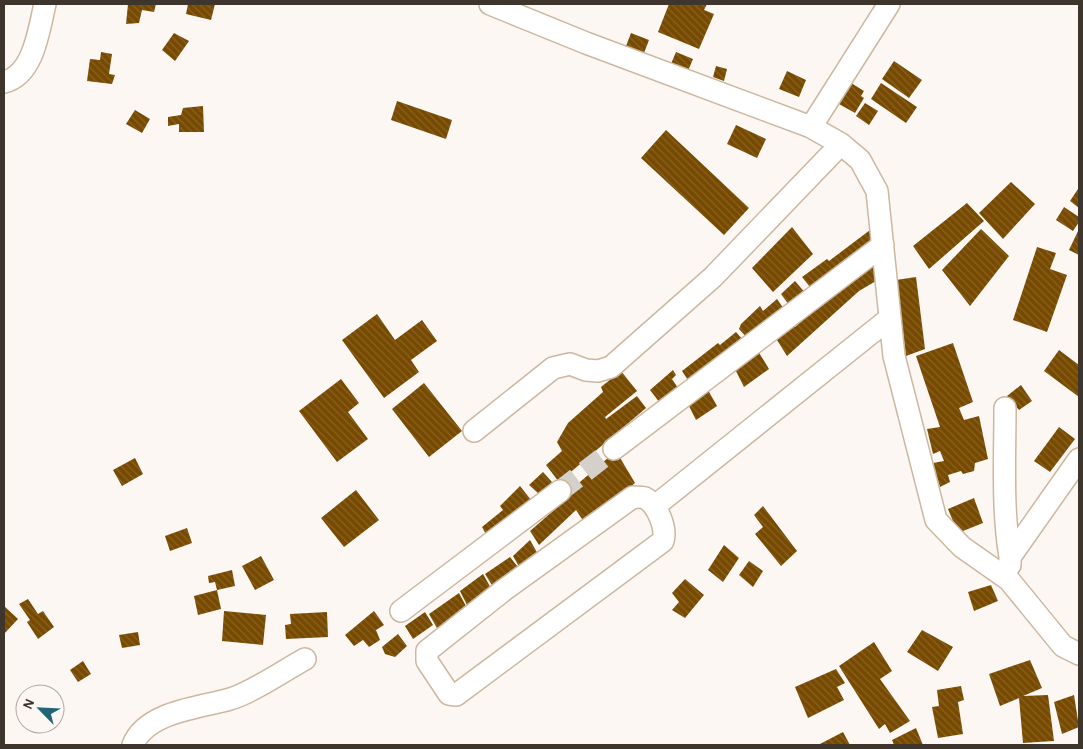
<svg xmlns="http://www.w3.org/2000/svg" width="1083" height="749" font-family="'Alegreya Sans',sans-serif">
<style>
.building{fill:url(#building-back-hatch)}
.lines{fill:none;stroke-linecap:round;stroke-linejoin:round}
.minor-tunnel{stroke:#d6d0cb;stroke-width:21;stroke-dasharray:21 11;stroke-linecap:butt}
.minor-casing{stroke:#ccb7a0;stroke-width:24}
.minor{stroke:#fff;stroke-width:21}
</style>
<defs>
<pattern id="building-back-hatch" width="6" height="6" patternUnits="userSpaceOnUse" patternTransform="scale(1.25)"><rect width="6" height="6" fill="#774a00"/><path d="M-1 5l2 2M0 0l6 6M5-1l2 2" fill="none" stroke="#876226"/></pattern>
</defs>
<rect width="100%" height="100%" fill="#fcf7f3"/>
<path class="building" d="M 128,4 L 140,5 L 156,4 L 154,12 L 142,10 L 139,23 L 126,24 Z
M 188,4 L 215,4 L 211,20 L 186,14 Z
M 669,4 L 707,4 L 704,10 L 714,14 L 699,49 L 658,32 Z
M 174,33 L 189,41 L 175,61 L 162,50 Z
M 631,33 L 649,40 L 644,53 L 626,46 Z
M 101,52 L 112,54 L 109,74 L 115,75 L 112,84 L 87,81 L 90,59 L 100,60 Z
M 676,52 L 693,59 L 685,78 L 668,71 Z
M 894,61 L 922,80 L 909,98 L 882,79 Z
M 716,66 L 727,69 L 724,81 L 713,77 Z
M 787,71 L 806,80 L 799,97 L 779,89 Z
M 851,83 L 864,91 L 861,96 L 864,98 L 855,113 L 839,104 Z
M 881,83 L 917,107 L 906,123 L 871,99 Z
M 397,101 L 452,120 L 446,139 L 391,120 Z
M 865,103 L 878,111 L 869,125 L 856,116 Z
M 203,106 L 204,132 L 179,132 L 179,124 L 168,126 L 168,117 L 181,115 L 183,108 Z
M 135,110 L 150,119 L 142,133 L 126,124 Z
M 736,125 L 766,139 L 757,158 L 727,144 Z
M 666,130 L 749,208 L 724,235 L 641,158 Z
M 1011,182 L 1035,204 L 1003,239 L 979,213 Z
M 1078,189 L 1079,190 L 1079,208 L 1070,201 Z
M 967,203 L 984,221 L 929,269 L 913,246 Z
M 1064,207 L 1079,217 L 1079,222 L 1073,231 L 1056,220 Z
M 878,224 L 882,243 L 814,292 L 802,277 L 827,259 L 829,261 Z
M 792,227 L 813,254 L 773,292 L 752,268 Z
M 981,229 L 1009,256 L 970,306 L 942,270 Z
M 1079,229 L 1079,255 L 1069,250 Z
M 1037,247 L 1056,253 L 1050,269 L 1067,275 L 1047,332 L 1013,320 Z
M 873,259 L 881,278 L 859,291 L 787,356 L 777,340 L 789,327 L 795,327 L 815,310 L 821,301 Z
M 916,277 L 925,349 L 906,356 L 896,280 Z
M 795,281 L 807,295 L 792,309 L 781,294 Z
M 777,299 L 786,312 L 751,342 L 739,329 L 741,324 L 760,306 L 763,311 Z
M 377,314 L 395,340 L 422,320 L 437,341 L 411,360 L 419,372 L 384,398 L 342,340 Z
M 736,332 L 743,340 L 704,372 L 702,369 L 688,380 L 682,371 L 718,343 L 720,345 Z
M 953,343 L 973,402 L 959,408 L 964,420 L 979,416 L 988,459 L 975,463 L 974,471 L 963,474 L 961,471 L 948,475 L 950,482 L 940,487 L 933,463 L 944,461 L 940,451 L 933,454 L 927,429 L 940,427 L 916,356 Z
M 1059,350 L 1079,365 L 1079,397 L 1044,371 Z
M 758,351 L 769,369 L 744,387 L 735,369 Z
M 673,370 L 676,375 L 672,379 L 678,388 L 660,403 L 650,390 Z
M 621,371 L 637,391 L 605,417 L 606,419 L 637,396 L 646,408 L 559,482 L 546,465 L 562,451 L 557,442 L 568,423 L 603,392 L 601,387 Z
M 341,379 L 359,403 L 348,412 L 368,439 L 337,462 L 299,411 Z
M 424,383 L 462,431 L 429,457 L 392,409 Z
M 1021,385 L 1032,401 L 1019,410 L 1007,396 Z
M 708,390 L 717,406 L 696,420 L 688,404 Z
M 1059,427 L 1075,439 L 1050,472 L 1034,461 Z
M 616,451 L 635,483 L 586,525 L 576,510 L 539,545 L 530,531 L 568,498 L 566,494 Z
M 135,458 L 143,474 L 122,486 L 113,470 Z
M 543,472 L 552,482 L 539,494 L 529,485 Z
M 520,486 L 531,500 L 488,538 L 482,527 L 503,510 L 500,506 Z
M 356,490 L 379,520 L 344,547 L 321,518 Z
M 974,498 L 983,523 L 958,533 L 948,509 Z
M 763,506 L 797,551 L 781,566 L 755,534 L 763,527 L 754,515 Z
M 187,528 L 192,543 L 170,551 L 165,536 Z
M 530,540 L 539,556 L 521,570 L 513,556 Z
M 724,545 L 739,558 L 723,582 L 708,570 Z
M 261,556 L 274,580 L 255,590 L 242,566 Z
M 510,557 L 521,571 L 495,590 L 485,574 Z
M 749,561 L 763,571 L 753,587 L 739,575 Z
M 232,570 L 235,586 L 217,590 L 215,582 L 209,583 L 208,576 Z
M 483,574 L 492,590 L 467,605 L 460,591 Z
M 685,579 L 704,595 L 685,618 L 672,610 L 679,602 L 672,593 Z
M 991,585 L 998,601 L 974,611 L 968,592 Z
M 217,590 L 221,609 L 198,615 L 194,596 Z
M 459,593 L 467,608 L 437,628 L 429,614 Z
M 28,599 L 38,614 L 43,611 L 54,627 L 38,639 L 27,622 L 30,620 L 19,604 Z
M 4,606 L 18,619 L 4,634 Z
M 224,611 L 266,615 L 263,645 L 222,641 Z
M 374,611 L 384,625 L 376,630 L 380,640 L 369,647 L 363,640 L 354,646 L 345,635 Z
M 327,612 L 328,637 L 286,639 L 285,625 L 291,624 L 290,614 Z
M 425,612 L 433,625 L 413,639 L 405,626 Z
M 922,630 L 953,647 L 938,671 L 907,652 Z
M 138,632 L 140,645 L 122,648 L 119,635 Z
M 398,634 L 407,646 L 395,657 L 385,654 L 382,647 Z
M 874,642 L 892,671 L 880,679 L 910,721 L 890,733 L 885,724 L 879,729 L 839,666 Z
M 1030,660 L 1042,688 L 1023,696 L 1048,695 L 1054,741 L 1023,743 L 1019,698 L 1000,706 L 989,674 Z
M 83,661 L 91,674 L 78,682 L 70,670 Z
M 836,669 L 845,683 L 837,687 L 844,700 L 808,718 L 795,687 Z
M 961,686 L 964,700 L 958,702 L 963,734 L 938,738 L 932,707 L 939,706 L 937,690 Z
M 1074,695 L 1079,727 L 1062,734 L 1054,702 Z
M 916,728 L 923,745 L 894,745 L 892,740 Z
M 843,732 L 850,745 L 818,745 Z"/>
<g class="lines">
<path class="minor-tunnel" d="M 560,491 L 614,449"/>
<defs>
<path id="minor" d="M 490,4 L 586,43 L 811,127 L 841,144 L 860,160 L 877,191 L 894,356 L 936,520 L 962,547 L 1009,580 L 1063,646 L 1079,654
M 4,82 C 34,75 39,29 45,4
M 811,127 L 889,4
M 1005,408 C 1005,458 1002,508 1010,557
M 474,431 L 553,368 L 570,364 L 586,370 L 598,371 L 611,367 L 713,277 L 841,144
M 614,449 L 883,245
M 633,497 C 637,497 642,497 645,498 C 657,504 667,528 663,541 L 456,695 L 449,694 L 427,661 L 427,651 L 504,590 Z
M 655,506 L 890,318
M 1010,565 L 1010,557 L 1079,459
M 401,611 L 560,491
M 133,745 C 146,711 201,708 230,699 C 251,693 285,670 305,659"/>
</defs>
<use href="#minor" class="minor-casing"/>
<use href="#minor" class="minor"/>
</g>
<rect width="1083" height="749" fill="none" stroke="#3e362d" stroke-width="10"/>
<g transform="translate(40 709) rotate(294)"><circle r="24" fill="#fcf7f3" stroke="#b0aaa4"/>
<path d="M0-4L9 19L0 12L-9 19Z" fill="#226578"/>
<text y="-8" font-size="14" font-weight="bold" text-anchor="middle" fill="#3e362d">N</text>
</g>
</svg>
